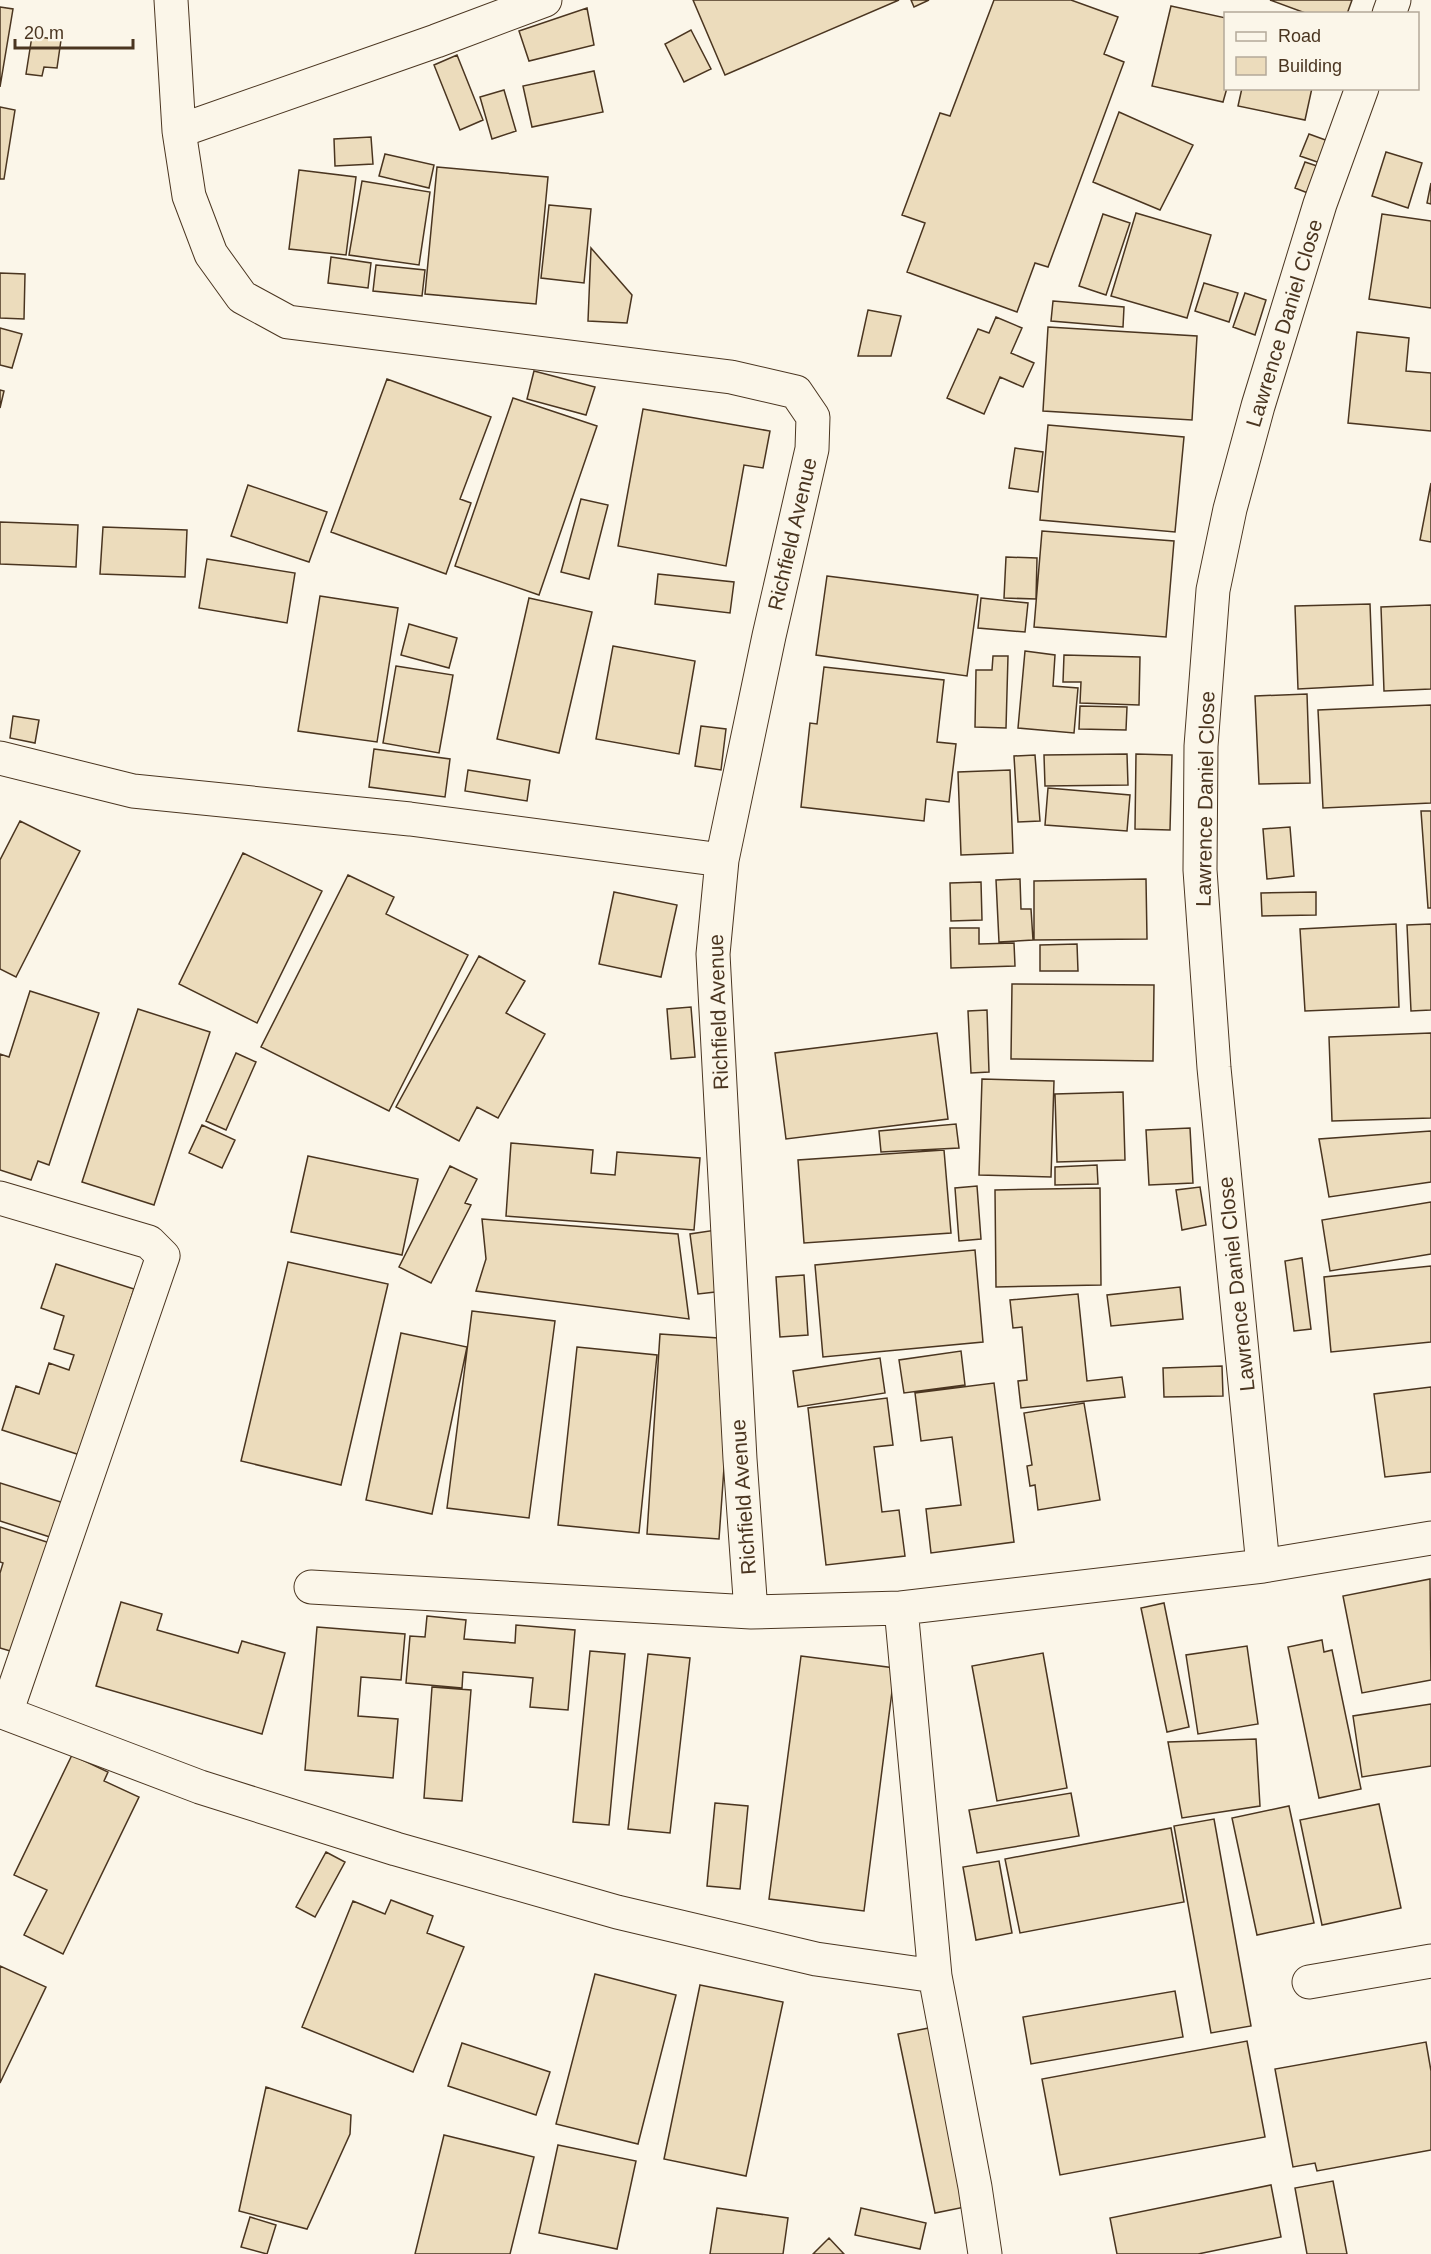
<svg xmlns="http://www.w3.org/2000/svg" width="1431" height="2254" font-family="Helvetica,sans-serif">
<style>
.building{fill:#ecdcbc;stroke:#4a3520;stroke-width:1.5}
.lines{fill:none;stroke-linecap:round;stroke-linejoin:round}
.minor-casing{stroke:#4a3520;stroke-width:35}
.minor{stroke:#fbf6e9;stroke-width:33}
.labels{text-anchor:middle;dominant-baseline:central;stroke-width:4.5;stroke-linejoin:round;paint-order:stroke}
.street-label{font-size:21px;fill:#4a3520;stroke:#fbf6e9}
</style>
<rect width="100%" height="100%" fill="#fbf6e9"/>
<path class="building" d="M 693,0 L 899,0 L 725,75 Z
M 911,0 L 929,0 L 914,7 Z
M 994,0 L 1071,0 L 1118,17 L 1104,54 L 1124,62 L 1048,267 L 1035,263 L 1017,312 L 907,272 L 925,223 L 902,215 L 940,113 L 950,116 Z
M 1270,0 L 1352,0 L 1347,14 L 1308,14 Z
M 1171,6 L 1226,18 L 1227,88 L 1223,102 L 1152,86 Z
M 0,7 L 13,9 L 0,87 Z
M 587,8 L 594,45 L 529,61 L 519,31 Z
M 691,30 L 711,69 L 684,82 L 665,44 Z
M 32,36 L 61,40 L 57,68 L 44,67 L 42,76 L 26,74 Z
M 457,55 L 483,120 L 460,130 L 434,65 Z
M 594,71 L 603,112 L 532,127 L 523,86 Z
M 1242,88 L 1312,88 L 1305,120 L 1238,106 Z
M 504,90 L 516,131 L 492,139 L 480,97 Z
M 0,107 L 15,110 L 4,179 L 0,179 Z
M 1119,112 L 1193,145 L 1160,210 L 1093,182 Z
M 1309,134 L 1331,142 L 1323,164 L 1300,156 Z
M 371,137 L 373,164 L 335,166 L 334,139 Z
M 1386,152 L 1422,163 L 1408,208 L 1372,196 Z
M 385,154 L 434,165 L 429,188 L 379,176 Z
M 1305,162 L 1323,168 L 1313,195 L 1295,188 Z
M 437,167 L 548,177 L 536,304 L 425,294 Z
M 299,170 L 356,177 L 346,255 L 289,249 Z
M 362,181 L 430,192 L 419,265 L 349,255 Z
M 1431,183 L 1431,204 L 1427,203 Z
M 549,205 L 591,209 L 584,283 L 541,278 Z
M 1136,213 L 1211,235 L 1187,318 L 1111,296 Z
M 1103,214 L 1130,223 L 1106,295 L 1079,286 Z
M 1382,214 L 1431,221 L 1431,308 L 1369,299 Z
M 591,248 L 632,295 L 627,323 L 588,321 Z
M 331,257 L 371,263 L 368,288 L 328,283 Z
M 376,265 L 425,270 L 422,296 L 373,291 Z
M 0,273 L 25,274 L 24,319 L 0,318 Z
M 1204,283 L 1238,293 L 1229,322 L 1195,311 Z
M 1245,293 L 1266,300 L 1255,335 L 1233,327 Z
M 1053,301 L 1124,307 L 1123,327 L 1051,321 Z
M 868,310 L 901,316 L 891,356 L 858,356 Z
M 996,317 L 1022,328 L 1011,353 L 1034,363 L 1023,387 L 1000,377 L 984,414 L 947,398 L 978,329 L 989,333 Z
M 1048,327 L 1197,336 L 1192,420 L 1043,411 Z
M 0,328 L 22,334 L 12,368 L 0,365 Z
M 1357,332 L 1409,338 L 1406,371 L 1431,373 L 1431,431 L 1348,423 Z
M 534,371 L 595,387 L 586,415 L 527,399 Z
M 387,379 L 491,417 L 460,499 L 471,503 L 446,574 L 331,532 Z
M 0,390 L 4,391 L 0,408 Z
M 513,398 L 597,426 L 539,595 L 455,566 Z
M 643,409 L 770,431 L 763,468 L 744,465 L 726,566 L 618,546 Z
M 1048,425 L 1184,437 L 1175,532 L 1040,520 Z
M 1015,448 L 1043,452 L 1038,492 L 1009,488 Z
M 1431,483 L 1431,542 L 1420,540 Z
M 248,485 L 327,512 L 309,562 L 231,536 Z
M 581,499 L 608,505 L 589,579 L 561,572 Z
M 0,522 L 78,525 L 76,567 L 0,564 Z
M 103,527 L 187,530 L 185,577 L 100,574 Z
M 1042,531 L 1174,541 L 1166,637 L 1034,627 Z
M 1006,557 L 1037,558 L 1036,599 L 1004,598 Z
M 207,559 L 295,573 L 287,623 L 199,608 Z
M 658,574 L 734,582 L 730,613 L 655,604 Z
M 827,576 L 978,595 L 967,676 L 816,655 Z
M 320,596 L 398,608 L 377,742 L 298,731 Z
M 529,598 L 592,612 L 559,753 L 497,739 Z
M 981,598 L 1028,603 L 1025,632 L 978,628 Z
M 1370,604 L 1373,685 L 1298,689 L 1295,606 Z
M 1431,605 L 1431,689 L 1384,691 L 1381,607 Z
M 409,624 L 457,638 L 449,668 L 401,655 Z
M 613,646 L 695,661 L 679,754 L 596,739 Z
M 1025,651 L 1055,655 L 1053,686 L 1078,688 L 1074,733 L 1018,728 Z
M 1064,655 L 1140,657 L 1139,705 L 1080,703 L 1081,682 L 1063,682 Z
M 993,656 L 1008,656 L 1006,728 L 975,727 L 976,670 L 992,670 Z
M 396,666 L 453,675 L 439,753 L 383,743 Z
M 824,667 L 944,680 L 937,742 L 956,744 L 949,802 L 926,799 L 924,821 L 801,807 L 810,723 L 817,724 Z
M 1307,694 L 1310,783 L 1259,784 L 1255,696 Z
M 1431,705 L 1431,803 L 1323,808 L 1318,710 Z
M 1080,706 L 1127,707 L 1126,730 L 1079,729 Z
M 13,716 L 39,720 L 35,743 L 10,738 Z
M 701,726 L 726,729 L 721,770 L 695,766 Z
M 374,749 L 450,759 L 445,797 L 369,787 Z
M 1127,754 L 1128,785 L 1045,786 L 1044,755 Z
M 1136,754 L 1172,755 L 1170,830 L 1135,829 Z
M 1035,755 L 1040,821 L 1018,822 L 1014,756 Z
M 468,770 L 530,780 L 527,801 L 465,791 Z
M 1010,770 L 1013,853 L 961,855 L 958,772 Z
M 1048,788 L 1130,795 L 1127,831 L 1045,825 Z
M 1421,811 L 1431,811 L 1431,908 L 1428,908 Z
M 20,821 L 80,851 L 16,977 L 0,969 L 0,860 Z
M 1290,827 L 1294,876 L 1267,879 L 1263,829 Z
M 243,853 L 322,891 L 257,1023 L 179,984 Z
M 348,875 L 394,897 L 386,914 L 468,955 L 389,1111 L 261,1047 Z
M 1020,879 L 1021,909 L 1031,909 L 1033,940 L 999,942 L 996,880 Z
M 1146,879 L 1147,939 L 1034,940 L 1034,881 Z
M 981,882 L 982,920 L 951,921 L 950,883 Z
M 614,892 L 677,905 L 661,977 L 599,964 Z
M 1316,892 L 1316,915 L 1262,916 L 1261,893 Z
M 1396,924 L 1399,1007 L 1305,1011 L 1300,929 Z
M 1431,924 L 1431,1010 L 1411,1011 L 1407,925 Z
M 950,928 L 979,928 L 979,944 L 1014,943 L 1015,966 L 951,968 Z
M 1077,944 L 1078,971 L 1040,971 L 1040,945 Z
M 479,956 L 525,981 L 506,1013 L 545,1034 L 498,1118 L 477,1107 L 459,1141 L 396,1107 Z
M 1012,984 L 1154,985 L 1153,1061 L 1011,1059 Z
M 30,991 L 99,1013 L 49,1165 L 38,1161 L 31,1180 L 0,1170 L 0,1054 L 9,1057 Z
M 691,1007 L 695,1057 L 671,1059 L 667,1009 Z
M 138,1009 L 210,1032 L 154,1205 L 82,1182 Z
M 987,1010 L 989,1072 L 971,1073 L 968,1011 Z
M 937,1033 L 948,1119 L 786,1139 L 775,1053 Z
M 1431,1033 L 1431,1118 L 1332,1121 L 1329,1037 Z
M 236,1053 L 256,1062 L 226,1130 L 206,1121 Z
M 982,1079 L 1054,1081 L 1051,1177 L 979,1175 Z
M 1123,1092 L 1125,1160 L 1057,1162 L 1055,1094 Z
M 956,1124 L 959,1148 L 881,1152 L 879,1131 Z
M 202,1125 L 235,1140 L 222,1168 L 189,1153 Z
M 1190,1128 L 1193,1183 L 1149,1185 L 1146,1130 Z
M 1431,1131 L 1431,1182 L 1329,1197 L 1319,1139 Z
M 511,1143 L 593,1150 L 591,1173 L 615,1175 L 617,1152 L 700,1158 L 694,1230 L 506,1216 Z
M 944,1150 L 951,1233 L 804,1243 L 798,1160 Z
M 308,1156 L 418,1179 L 402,1255 L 291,1232 Z
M 1097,1165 L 1098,1184 L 1055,1185 L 1055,1167 Z
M 450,1166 L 477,1179 L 465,1203 L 471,1205 L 431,1283 L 399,1267 Z
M 977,1186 L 981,1239 L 959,1241 L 955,1188 Z
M 1200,1187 L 1206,1225 L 1182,1230 L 1176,1190 Z
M 1100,1188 L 1101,1285 L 996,1287 L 995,1190 Z
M 1431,1202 L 1431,1254 L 1330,1271 L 1322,1220 Z
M 482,1219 L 678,1234 L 689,1319 L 476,1291 L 486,1259 Z
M 716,1230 L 724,1291 L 698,1294 L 690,1234 Z
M 975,1250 L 983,1342 L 823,1357 L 815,1265 Z
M 1302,1258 L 1311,1329 L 1294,1331 L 1285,1261 Z
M 288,1262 L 388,1284 L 341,1485 L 241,1461 Z
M 56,1264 L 134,1289 L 80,1455 L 2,1430 L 16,1386 L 39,1394 L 49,1363 L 69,1370 L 74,1355 L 54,1349 L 64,1316 L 41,1308 Z
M 1431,1266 L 1431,1342 L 1331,1352 L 1324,1277 Z
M 804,1275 L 808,1335 L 780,1337 L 776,1277 Z
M 1180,1287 L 1183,1319 L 1111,1326 L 1107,1295 Z
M 1078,1294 L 1087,1381 L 1122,1377 L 1125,1397 L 1021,1408 L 1018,1381 L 1027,1380 L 1022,1327 L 1013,1328 L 1010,1300 Z
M 472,1311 L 555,1321 L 529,1518 L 447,1508 Z
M 401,1333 L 467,1347 L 432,1514 L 366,1500 Z
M 660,1334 L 733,1339 L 719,1539 L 647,1534 Z
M 577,1347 L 657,1355 L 639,1533 L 558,1525 Z
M 961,1351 L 965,1385 L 904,1393 L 899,1360 Z
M 880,1358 L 885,1393 L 798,1407 L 793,1371 Z
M 1222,1366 L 1223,1396 L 1164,1397 L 1163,1368 Z
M 994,1383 L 1014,1542 L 931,1553 L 926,1509 L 961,1505 L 952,1437 L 921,1441 L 915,1393 Z
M 1431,1387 L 1431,1472 L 1385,1477 L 1374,1394 Z
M 887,1398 L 893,1445 L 874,1447 L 882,1512 L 899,1510 L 905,1556 L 826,1565 L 808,1408 Z
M 1084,1403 L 1100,1500 L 1038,1510 L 1035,1485 L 1030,1486 L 1027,1466 L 1032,1465 L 1024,1413 Z
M 0,1483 L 64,1503 L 53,1538 L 0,1521 Z
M 0,1527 L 53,1544 L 17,1653 L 0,1648 L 0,1573 L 3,1563 L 0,1562 Z
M 1430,1579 L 1431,1680 L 1362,1693 L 1343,1596 Z
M 121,1602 L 162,1614 L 157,1630 L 238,1653 L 242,1641 L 285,1653 L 262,1734 L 96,1686 Z
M 1164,1603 L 1189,1727 L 1167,1732 L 1141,1608 Z
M 427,1616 L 466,1620 L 464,1639 L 515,1643 L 516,1625 L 575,1630 L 568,1710 L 530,1707 L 533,1678 L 463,1672 L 462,1688 L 406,1683 L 410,1636 L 425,1637 Z
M 317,1627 L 405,1634 L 401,1680 L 361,1677 L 358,1716 L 398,1719 L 393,1778 L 305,1770 Z
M 1322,1640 L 1324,1652 L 1332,1650 L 1361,1789 L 1319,1798 L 1288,1647 Z
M 1247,1646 L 1258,1724 L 1198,1734 L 1186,1655 Z
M 590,1651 L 625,1654 L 609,1825 L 573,1822 Z
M 1043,1653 L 1067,1788 L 997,1801 L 972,1666 Z
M 648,1654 L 690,1658 L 670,1833 L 628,1829 Z
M 801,1656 L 895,1668 L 864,1911 L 769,1899 Z
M 432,1687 L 471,1690 L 462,1801 L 424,1798 Z
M 1431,1704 L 1431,1766 L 1362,1777 L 1353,1716 Z
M 1256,1739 L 1260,1806 L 1182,1818 L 1168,1742 Z
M 72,1755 L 108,1772 L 104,1781 L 139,1797 L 63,1954 L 24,1935 L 47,1890 L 14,1875 Z
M 1071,1793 L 1079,1836 L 977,1853 L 969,1810 Z
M 715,1803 L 748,1806 L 740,1889 L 707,1886 Z
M 1379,1804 L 1401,1908 L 1322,1925 L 1300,1820 Z
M 1289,1806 L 1314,1923 L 1257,1935 L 1232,1818 Z
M 1214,1819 L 1251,2026 L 1211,2033 L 1174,1826 Z
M 1171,1828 L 1184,1902 L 1020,1933 L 1005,1859 Z
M 326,1852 L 345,1862 L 315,1917 L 296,1907 Z
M 999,1861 L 1012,1933 L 976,1940 L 963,1867 Z
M 391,1900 L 433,1916 L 427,1933 L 464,1947 L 413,2072 L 302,2027 L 353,1901 L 385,1914 Z
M 0,1966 L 46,1987 L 0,2083 Z
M 595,1974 L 676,1995 L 638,2144 L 556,2124 Z
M 700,1985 L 783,2002 L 746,2176 L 664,2159 Z
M 1175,1991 L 1183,2037 L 1031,2064 L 1023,2017 Z
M 934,2027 L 970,2206 L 935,2213 L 898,2034 Z
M 1247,2041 L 1265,2137 L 1060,2175 L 1042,2079 Z
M 1426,2042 L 1431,2071 L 1431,2150 L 1317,2171 L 1315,2163 L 1293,2167 L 1275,2069 Z
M 462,2043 L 550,2072 L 536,2115 L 448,2086 Z
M 266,2087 L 351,2115 L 350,2134 L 307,2229 L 239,2211 Z
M 444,2135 L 534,2157 L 510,2254 L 415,2254 Z
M 558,2145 L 636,2161 L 617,2249 L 539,2233 Z
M 1333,2181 L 1347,2254 L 1307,2254 L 1295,2188 Z
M 1271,2185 L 1281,2237 L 1198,2254 L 1117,2254 L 1110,2218 Z
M 717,2208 L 788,2218 L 783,2254 L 710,2254 Z
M 861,2208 L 926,2223 L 920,2249 L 855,2235 Z
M 250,2217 L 276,2225 L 267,2254 L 241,2247 Z
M 829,2238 L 844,2254 L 813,2254 Z"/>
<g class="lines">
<defs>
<path id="minor" d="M 171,0 L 179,131 L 189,196 L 211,254 L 242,297 L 288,322 L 731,377 L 796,392 L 813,417 L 812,449 L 769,636 L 722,860 L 713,954 L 740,1459 L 751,1612
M 1389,14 L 1394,0
M 179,131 L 436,41 L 545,0
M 0,758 L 133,791 L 410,819 L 722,860
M 0,1198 L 149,1242 L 163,1256 L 6,1713
M 1263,1566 L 1214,1068 L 1200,870 L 1201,746 L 1213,590 L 1230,509 L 1258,406 L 1320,204 L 1362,88
M 311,1587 L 751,1612 L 901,1608
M 0,1711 L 200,1787 L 396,1849 L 617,1912 L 816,1959 L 935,1976
M 1309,1982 L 1431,1961
M 985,2254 L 975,2187 L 935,1976 L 901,1608 L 1263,1566 L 1431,1538"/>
</defs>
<use href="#minor" class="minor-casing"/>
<use href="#minor" class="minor"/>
</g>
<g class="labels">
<g class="street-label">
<text transform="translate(1284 323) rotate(-73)">Lawrence Daniel Close</text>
<text transform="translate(792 534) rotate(-77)">Richfield Avenue</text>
<text transform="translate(1205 799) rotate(-89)">Lawrence Daniel Close</text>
<text transform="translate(718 1012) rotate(-92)">Richfield Avenue</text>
<text transform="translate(1236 1284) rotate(-96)">Lawrence Daniel Close</text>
<text transform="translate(743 1497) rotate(-94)">Richfield Avenue</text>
</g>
</g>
<rect x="1224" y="12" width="195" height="78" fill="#fbf6e9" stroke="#b4a999" stroke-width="1.5"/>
<rect x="1236" y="32" width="30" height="9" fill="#fbf6e9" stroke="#b4a999" stroke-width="1.5"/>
<text x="1278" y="42" font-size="18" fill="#4a3520">Road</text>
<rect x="1236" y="57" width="30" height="18" fill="#ecdcbc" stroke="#b4a999" stroke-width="1.5"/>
<text x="1278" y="72" font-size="18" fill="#4a3520">Building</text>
<path d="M15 39v9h118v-9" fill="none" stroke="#4a3520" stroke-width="3"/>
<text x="24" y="39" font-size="18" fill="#4a3520" stroke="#fbf6e9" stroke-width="4.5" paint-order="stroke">20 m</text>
</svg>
